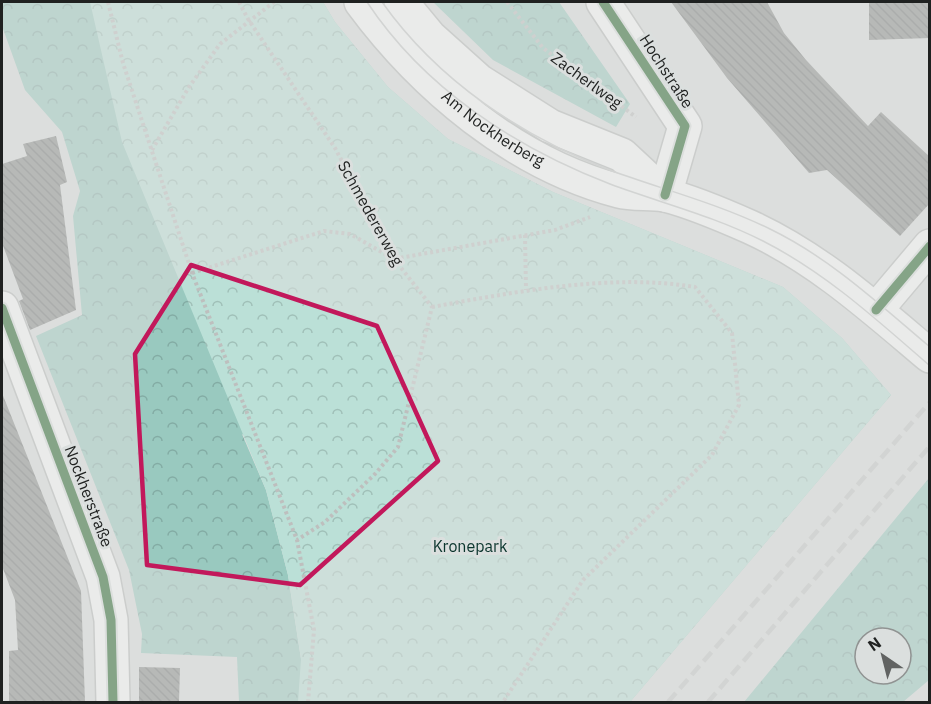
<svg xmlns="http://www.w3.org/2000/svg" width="931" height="704" font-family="'IBM Plex Sans',sans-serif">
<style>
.forest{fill:url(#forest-crowns);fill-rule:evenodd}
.park{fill:url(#park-crowns)}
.building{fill:url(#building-back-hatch)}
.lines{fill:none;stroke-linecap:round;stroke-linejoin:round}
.minor-casing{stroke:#b7b9b8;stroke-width:36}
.secondary-casing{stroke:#b7b9b8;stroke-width:36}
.path{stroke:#bebfbe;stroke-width:4;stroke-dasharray:3 3;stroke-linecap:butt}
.minor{stroke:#fafafa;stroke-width:33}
.secondary{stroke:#fafafa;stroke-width:33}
.tram{stroke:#c6c7c7;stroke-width:1.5}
.rail{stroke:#c6c7c7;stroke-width:4.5;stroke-dasharray:12 6;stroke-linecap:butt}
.cycleway-casing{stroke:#dbdfde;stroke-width:13}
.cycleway{stroke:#1b5e20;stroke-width:9}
.marked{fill:none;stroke:#c2185b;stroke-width:4.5;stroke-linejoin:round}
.labels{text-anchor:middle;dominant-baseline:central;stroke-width:6;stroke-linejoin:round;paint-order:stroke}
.street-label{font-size:16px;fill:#1f2120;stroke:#dbdfde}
.park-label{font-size:16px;fill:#0b352d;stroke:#dbdfde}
</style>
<defs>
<pattern id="forest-crowns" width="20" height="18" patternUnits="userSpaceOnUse" patternTransform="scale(1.5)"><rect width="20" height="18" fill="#99c9bf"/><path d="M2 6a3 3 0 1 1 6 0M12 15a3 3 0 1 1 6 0" fill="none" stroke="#83aca4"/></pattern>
<pattern id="park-crowns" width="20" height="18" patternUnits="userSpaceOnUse" patternTransform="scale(1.5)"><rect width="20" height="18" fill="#bbe0d7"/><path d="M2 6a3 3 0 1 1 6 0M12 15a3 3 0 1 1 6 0" fill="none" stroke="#a0c0b8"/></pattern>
<pattern id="building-back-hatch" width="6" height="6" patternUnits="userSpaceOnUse" patternTransform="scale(1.5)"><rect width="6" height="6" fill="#8a8c8b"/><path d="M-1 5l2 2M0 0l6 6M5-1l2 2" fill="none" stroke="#707271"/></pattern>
</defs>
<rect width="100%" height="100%" fill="#dcdedd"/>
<path class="forest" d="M 3,2 L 323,2 L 335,22 L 388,87 L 448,139 L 553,192 L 783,287 L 842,338 L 891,395 L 630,702 L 242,434 L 266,490 L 288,575 L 301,659 L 352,702 L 239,702 L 237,657 L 141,653 L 142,634 L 129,570 L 36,336 L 82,315 L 73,216 L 80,191 L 62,132 L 25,90 L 2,26 Z
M 433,2 L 559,2 L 630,104 L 616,127 L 493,60 Z
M 929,478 L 929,680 L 903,702 L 744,702 ZM 865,638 L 901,638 L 901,674 L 865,674 Z"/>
<path class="park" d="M 90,2 L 323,2 L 335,22 L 388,87 L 448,139 L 553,192 L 783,287 L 842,338 L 891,395 L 630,702 L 298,702 L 301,659 L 288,575 L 266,490 L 122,142 Z"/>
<path class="building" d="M 671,2 L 767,2 L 784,33 L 806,60 L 868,126 L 881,112 L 930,157 L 930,203 L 900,236 L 827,170 L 809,173 L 727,78 Z
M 869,2 L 930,2 L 930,38 L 869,40 Z
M 56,136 L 67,182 L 60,185 L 76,310 L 30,330 L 19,301 L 23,299 L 2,243 L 2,164 L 27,156 L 23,144 Z
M 2,393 L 81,591 L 85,702 L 9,702 L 9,651 L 18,650 L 15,600 L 2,566 Z
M 139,667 L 180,668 L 179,702 L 139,702 Z"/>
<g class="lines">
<defs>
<path id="minor" d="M 603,2 L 685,126 L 665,195
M 2,308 L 103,577 L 111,620 L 113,702
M 876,310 L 930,246"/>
<g id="secondary">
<path id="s1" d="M 361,2 C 423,86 515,164 619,191 C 634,195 650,192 665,195 C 693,202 723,215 750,227 C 818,258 873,308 930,356"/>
<path d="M 401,2 L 430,37 L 479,81 L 550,126 L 622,155 L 665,195"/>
</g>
</defs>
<use href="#minor" class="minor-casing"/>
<use href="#secondary" class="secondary-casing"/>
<path class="path" d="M 108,2 L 123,63 L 192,273 L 297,540 L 314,630 L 308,702
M 239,2 L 248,19 L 335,148 L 394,259 L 432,307 L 398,447 L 375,474 L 325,522 L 297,540
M 507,2 L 543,48 L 636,117
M 152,150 L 189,87 L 220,44 L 274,2
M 525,235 L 526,290
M 192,273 L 324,231 L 350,234 L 394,259 L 555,230 L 590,217
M 432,307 C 514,292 612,273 695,287 L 732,333 L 739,405 L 712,455 L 583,580 L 503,702"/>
<use href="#minor" class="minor"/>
<use href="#secondary" class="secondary"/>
<path class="tram" d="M 367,2 C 424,88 514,147 610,184 C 661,203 714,216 763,241 C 826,273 877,320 930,366
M 382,2 C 438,81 522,137 612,171 C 665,190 719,204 770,229 C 830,258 879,304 930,347"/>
<path class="rail" d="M 668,702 L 930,402
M 708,702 L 930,446"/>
<defs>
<path id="cycleway" d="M 603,2 L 685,126 L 665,195
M 2,308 L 103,577 L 111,620 L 113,702
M 876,310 L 930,246"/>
</defs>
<use href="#cycleway" class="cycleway-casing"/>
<use href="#cycleway" class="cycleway"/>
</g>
<path d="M0 0H931V704H0ZM 191,265 L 377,326 L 438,461 L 300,585 L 147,565 L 135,354 Z" fill="#dcdedd" fill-opacity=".55" fill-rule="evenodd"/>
<path class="marked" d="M 191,265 L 377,326 L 438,461 L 300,585 L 147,565 L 135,354 Z"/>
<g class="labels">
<g class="street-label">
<text transform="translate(667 71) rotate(57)">Hochstraße</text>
<text transform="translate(587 80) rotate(36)">Zacherlweg</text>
<text stroke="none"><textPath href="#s1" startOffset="184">Am Nockherberg</textPath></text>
<text transform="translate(371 213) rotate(61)">Schmedererweg</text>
<text transform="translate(89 496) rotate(69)">Nockherstraße</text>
</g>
<g class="park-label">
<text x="470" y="546">Kronepark</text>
</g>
</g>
<rect width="931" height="704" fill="none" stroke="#1f2120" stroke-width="6"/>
<g transform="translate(883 656) rotate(325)"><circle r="28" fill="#dbdfde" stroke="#909392" stroke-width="1.5"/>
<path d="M0-4.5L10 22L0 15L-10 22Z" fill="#616362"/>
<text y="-9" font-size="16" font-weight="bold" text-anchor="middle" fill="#1f2120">N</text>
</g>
</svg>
